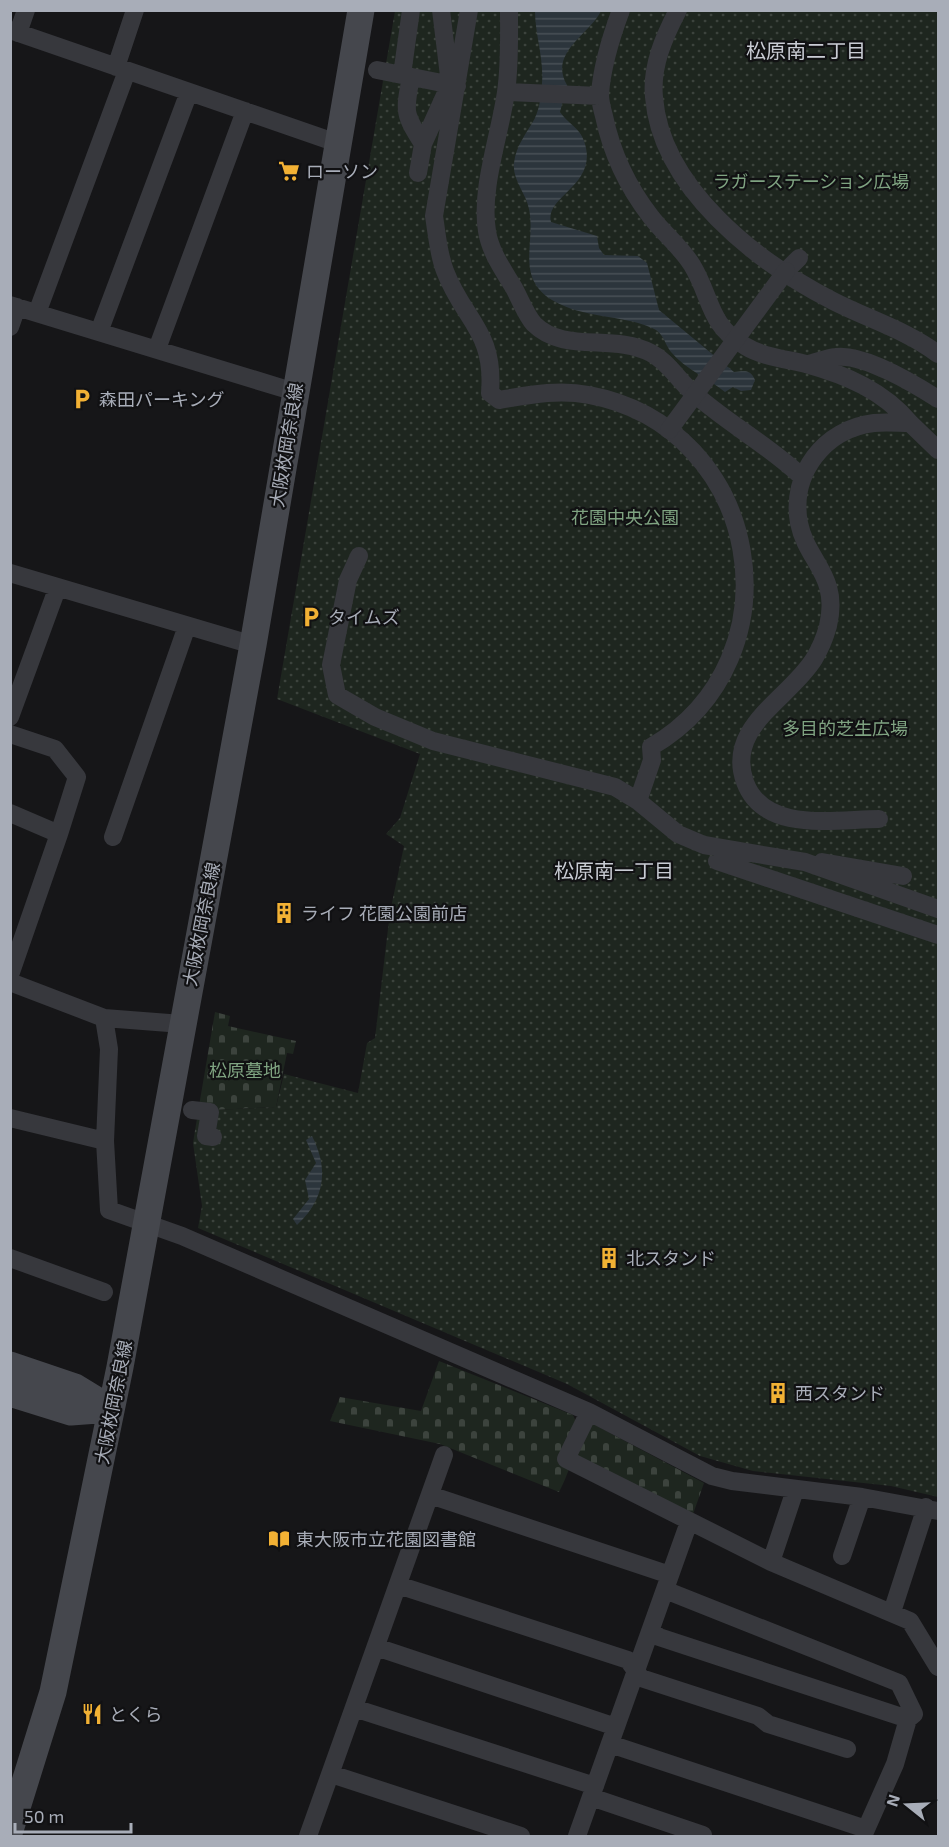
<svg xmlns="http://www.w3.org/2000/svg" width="949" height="1847" font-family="'Exo 2','Noto Sans JP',sans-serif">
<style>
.cemetery{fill:url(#cemetery-stones)}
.park{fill:url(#park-dots)}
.water{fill:url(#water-rules)}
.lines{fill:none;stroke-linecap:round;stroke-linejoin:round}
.street{stroke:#37383d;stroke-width:18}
.secondary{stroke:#45474d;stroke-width:27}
.street-bridge{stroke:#37383d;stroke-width:18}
.labels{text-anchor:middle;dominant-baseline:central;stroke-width:4.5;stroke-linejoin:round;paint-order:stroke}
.poi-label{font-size:18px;fill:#a8adb8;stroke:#111113;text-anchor:start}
.park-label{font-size:18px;fill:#7fa381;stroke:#111113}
.street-label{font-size:18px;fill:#a8adb8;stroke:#111113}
.neighbourhood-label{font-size:20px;fill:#c9ccd4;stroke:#111113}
</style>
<defs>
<pattern id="cemetery-stones" width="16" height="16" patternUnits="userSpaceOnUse" patternTransform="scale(1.5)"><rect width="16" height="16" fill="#1e261f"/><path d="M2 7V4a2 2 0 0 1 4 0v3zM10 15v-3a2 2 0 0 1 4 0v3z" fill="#3c433d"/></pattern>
<pattern id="park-dots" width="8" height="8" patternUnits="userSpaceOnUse" patternTransform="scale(1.5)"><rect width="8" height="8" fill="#1e261f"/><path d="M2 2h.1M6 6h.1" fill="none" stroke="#3c433d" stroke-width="1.8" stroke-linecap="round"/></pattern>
<pattern id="water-rules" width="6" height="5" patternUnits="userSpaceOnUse" patternTransform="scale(1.5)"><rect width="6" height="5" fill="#2c353c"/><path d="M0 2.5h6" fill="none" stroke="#485056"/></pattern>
</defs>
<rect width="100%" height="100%" fill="#161618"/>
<path class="cemetery" d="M 215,1012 L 230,1016 L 228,1026 L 296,1041 L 293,1054 L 287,1053 L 276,1107 L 214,1110 L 199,1106 Z
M 439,1361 L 573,1415 C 584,1434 569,1473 559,1492 L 440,1444 L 330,1421 L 340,1397 L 421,1411 Z
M 593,1424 L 704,1483 L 692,1517 L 577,1458 L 575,1451 L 587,1426 Z"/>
<path class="park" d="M 395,11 L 938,11 L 938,1497 L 891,1486 L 753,1471 L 700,1456 L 567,1384 L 198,1228 L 202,1206 L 193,1143 L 199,1106 L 214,1110 L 276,1107 L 284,1074 L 358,1093 L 367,1043 L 375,1038 L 390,912 L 404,846 L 386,834 L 400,818 L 420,754 L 277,699 Z"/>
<path class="water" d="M 535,11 L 601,11 C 590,34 548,53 567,85 L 560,112 C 567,123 580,128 584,141 C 600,185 544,196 551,222 L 597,236 L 599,248 L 604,255 L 638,256 L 647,263 L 659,310 L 734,372 C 744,371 751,369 755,380 L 751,390 L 741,391 L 733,387 L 725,392 C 708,378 685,369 671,352 C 664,343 664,333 652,328 C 620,314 584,319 552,300 C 515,277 536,243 529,209 C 526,193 512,180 514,163 C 516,145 527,133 535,118 C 540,107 541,95 542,83 C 544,58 535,35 535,11 Z
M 312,1136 C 329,1169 325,1199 297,1225 L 293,1219 L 309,1199 L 305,1180 L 316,1163 L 306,1140 Z"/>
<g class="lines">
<path class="street" d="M 469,10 L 434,216 C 437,234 438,253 445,271 C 464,321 495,331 490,393 L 499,400 C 529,395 558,389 589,395 C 761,427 803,658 651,747 L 652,760 L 638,801
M 509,10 C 509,38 510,65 506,92 C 500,135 480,189 487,231 C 490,252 504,271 514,288 C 520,299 526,315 534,324 C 564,354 613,333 651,353 C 667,361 677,378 690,390 C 725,422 767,444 801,476
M 621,10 C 611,37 602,65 600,94 C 600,101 602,109 604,116 C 612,155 627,186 651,217 C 665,235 680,246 692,265 C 712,298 708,325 745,346 C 763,357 786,359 806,364 C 846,375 884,391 910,423
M 678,10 C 664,37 651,66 654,97 C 661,188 757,262 833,301 C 868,319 906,330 938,354
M 10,30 L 337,143
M 18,33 L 26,10
M 116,67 L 135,10
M 377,70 L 457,86
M 402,75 L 411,10
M 411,77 C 404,112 404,114 423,144 L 450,84 L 441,10
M 506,92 L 600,96
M 418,173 L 423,144
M 786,271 L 799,258
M 10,305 L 295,392
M 37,313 L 127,71
M 10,327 L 17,307
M 99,332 L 189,92
M 157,349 L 245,111
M 809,364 C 817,362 827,358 836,357 C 863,353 916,385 938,399
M 359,556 L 348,580 L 331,665 L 337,695 L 375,717 L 433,741 L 615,787 L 638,801 L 678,834 L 704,845 L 805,862 L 938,909
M 10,573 L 253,645
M 10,717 L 57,589
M 10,734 L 55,749 L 77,777 L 59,834
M 10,813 L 59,834 L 10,975
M 879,819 C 836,819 764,834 745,782 C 725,727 789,699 814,659 C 820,649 825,637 828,626 C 840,575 807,562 799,523 C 790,474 824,429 874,423 C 886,422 898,423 910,423 L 938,450
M 113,837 L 187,626
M 717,861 L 938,935
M 822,862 L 903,876
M 10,982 L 104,1018 L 109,1049 L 105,1141 L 109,1210 L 182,1236 L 589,1412 L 712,1476 L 732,1481 L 862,1497 L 938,1511
M 104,1018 L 182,1024
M 192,1110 L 210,1112 L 206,1136 L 213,1137
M 10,1118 L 105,1141
M 10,1258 L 104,1292
M 589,1412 L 566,1459 L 771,1562 L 910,1621 L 938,1667
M 430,1495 L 670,1575
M 842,1556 L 862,1497
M 771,1562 L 795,1490
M 398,1585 L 628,1660 L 641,1678 L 758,1716 L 768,1724 L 847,1749
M 665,1590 L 899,1683 L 914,1714 L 908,1719 L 895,1764 L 863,1836
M 892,1612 L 926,1507
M 651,1631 L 659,1637 L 908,1719
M 376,1647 L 616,1727
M 354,1708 L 595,1786
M 610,1744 L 866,1829
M 331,1774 L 521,1836
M 591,1797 L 703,1835
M 308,1836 L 444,1455
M 577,1836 L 689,1522"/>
<path class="secondary" d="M 10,1365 L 75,1387 L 111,1409
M 10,1393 L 71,1412 L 111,1409
M 10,1830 L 53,1692 L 120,1367 L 253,645 L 361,10"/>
<path class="street-bridge" d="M 669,430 L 786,271"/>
</g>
<defs>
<symbol id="supermarket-bare" viewBox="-9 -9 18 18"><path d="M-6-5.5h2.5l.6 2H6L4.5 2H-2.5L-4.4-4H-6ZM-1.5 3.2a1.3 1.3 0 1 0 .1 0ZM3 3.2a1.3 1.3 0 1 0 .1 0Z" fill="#f2b134" stroke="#111113" stroke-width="2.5" paint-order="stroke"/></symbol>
<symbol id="parking-bare" viewBox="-9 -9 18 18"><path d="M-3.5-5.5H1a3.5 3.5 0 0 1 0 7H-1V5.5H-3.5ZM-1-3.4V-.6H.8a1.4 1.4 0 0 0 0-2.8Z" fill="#f2b134" stroke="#111113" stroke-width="2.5" paint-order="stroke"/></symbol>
<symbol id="building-bare" viewBox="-9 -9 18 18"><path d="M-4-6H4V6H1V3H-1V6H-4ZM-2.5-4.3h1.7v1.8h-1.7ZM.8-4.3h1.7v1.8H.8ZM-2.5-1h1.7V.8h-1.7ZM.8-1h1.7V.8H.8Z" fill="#f2b134" stroke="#111113" stroke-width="2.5" paint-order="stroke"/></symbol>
<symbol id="library-bare" viewBox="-9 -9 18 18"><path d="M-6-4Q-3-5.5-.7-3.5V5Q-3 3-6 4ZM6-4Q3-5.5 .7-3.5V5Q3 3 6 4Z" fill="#f2b134" stroke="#111113" stroke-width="2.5" paint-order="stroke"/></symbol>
<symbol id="restaurant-bare" viewBox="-9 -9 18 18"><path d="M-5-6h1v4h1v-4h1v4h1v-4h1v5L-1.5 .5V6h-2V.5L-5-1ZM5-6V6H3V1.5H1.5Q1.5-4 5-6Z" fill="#f2b134" stroke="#111113" stroke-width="2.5" paint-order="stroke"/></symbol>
</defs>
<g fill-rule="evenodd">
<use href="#supermarket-bare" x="274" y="156" width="30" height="30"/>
<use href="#parking-bare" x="67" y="384" width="30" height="30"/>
<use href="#parking-bare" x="296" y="602" width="30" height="30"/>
<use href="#building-bare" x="269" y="898" width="30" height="30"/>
<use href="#building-bare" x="594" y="1243" width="30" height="30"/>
<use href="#building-bare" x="763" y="1378" width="30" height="30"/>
<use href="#library-bare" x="264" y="1524" width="30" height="30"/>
<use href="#restaurant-bare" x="77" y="1699" width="30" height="30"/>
</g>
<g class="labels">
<g class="poi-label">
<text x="306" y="171">ローソン</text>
<text x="99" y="399">森田パーキング</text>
<text x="328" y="617">タイムズ</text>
<text x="301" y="913">ライフ 花園公園前店</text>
<text x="626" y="1258">北スタンド</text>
<text x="795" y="1393">西スタンド</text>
<text x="296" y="1539">東大阪市立花園図書館</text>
<text x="109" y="1714">とくら</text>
</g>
<g class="park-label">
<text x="811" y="181">ラガーステーション広場</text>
<text x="625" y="517">花園中央公園</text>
<text x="845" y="728">多目的芝生広場</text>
<text x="245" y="1070">松原墓地</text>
</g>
<g class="street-label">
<text transform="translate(286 445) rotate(-81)">大阪枚岡奈良線</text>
<text transform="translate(201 924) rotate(-79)">大阪枚岡奈良線</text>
<text transform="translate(113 1402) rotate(-79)">大阪枚岡奈良線</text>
</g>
<g class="neighbourhood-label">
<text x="806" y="50">松原南二丁目</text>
<text x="614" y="870">松原南一丁目</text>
</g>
</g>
<rect width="949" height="1847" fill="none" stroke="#a8adb8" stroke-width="24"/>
<g transform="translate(907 1805) rotate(288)" stroke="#111113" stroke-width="4.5" paint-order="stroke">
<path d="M0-4.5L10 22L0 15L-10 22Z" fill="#a8adb8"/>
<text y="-9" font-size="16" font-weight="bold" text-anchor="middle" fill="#a8adb8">N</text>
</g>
<path d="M15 1823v9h116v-9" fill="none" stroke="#a8adb8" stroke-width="3"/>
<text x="24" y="1823" font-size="18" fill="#a8adb8" stroke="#111113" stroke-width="4.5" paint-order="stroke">50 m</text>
</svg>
